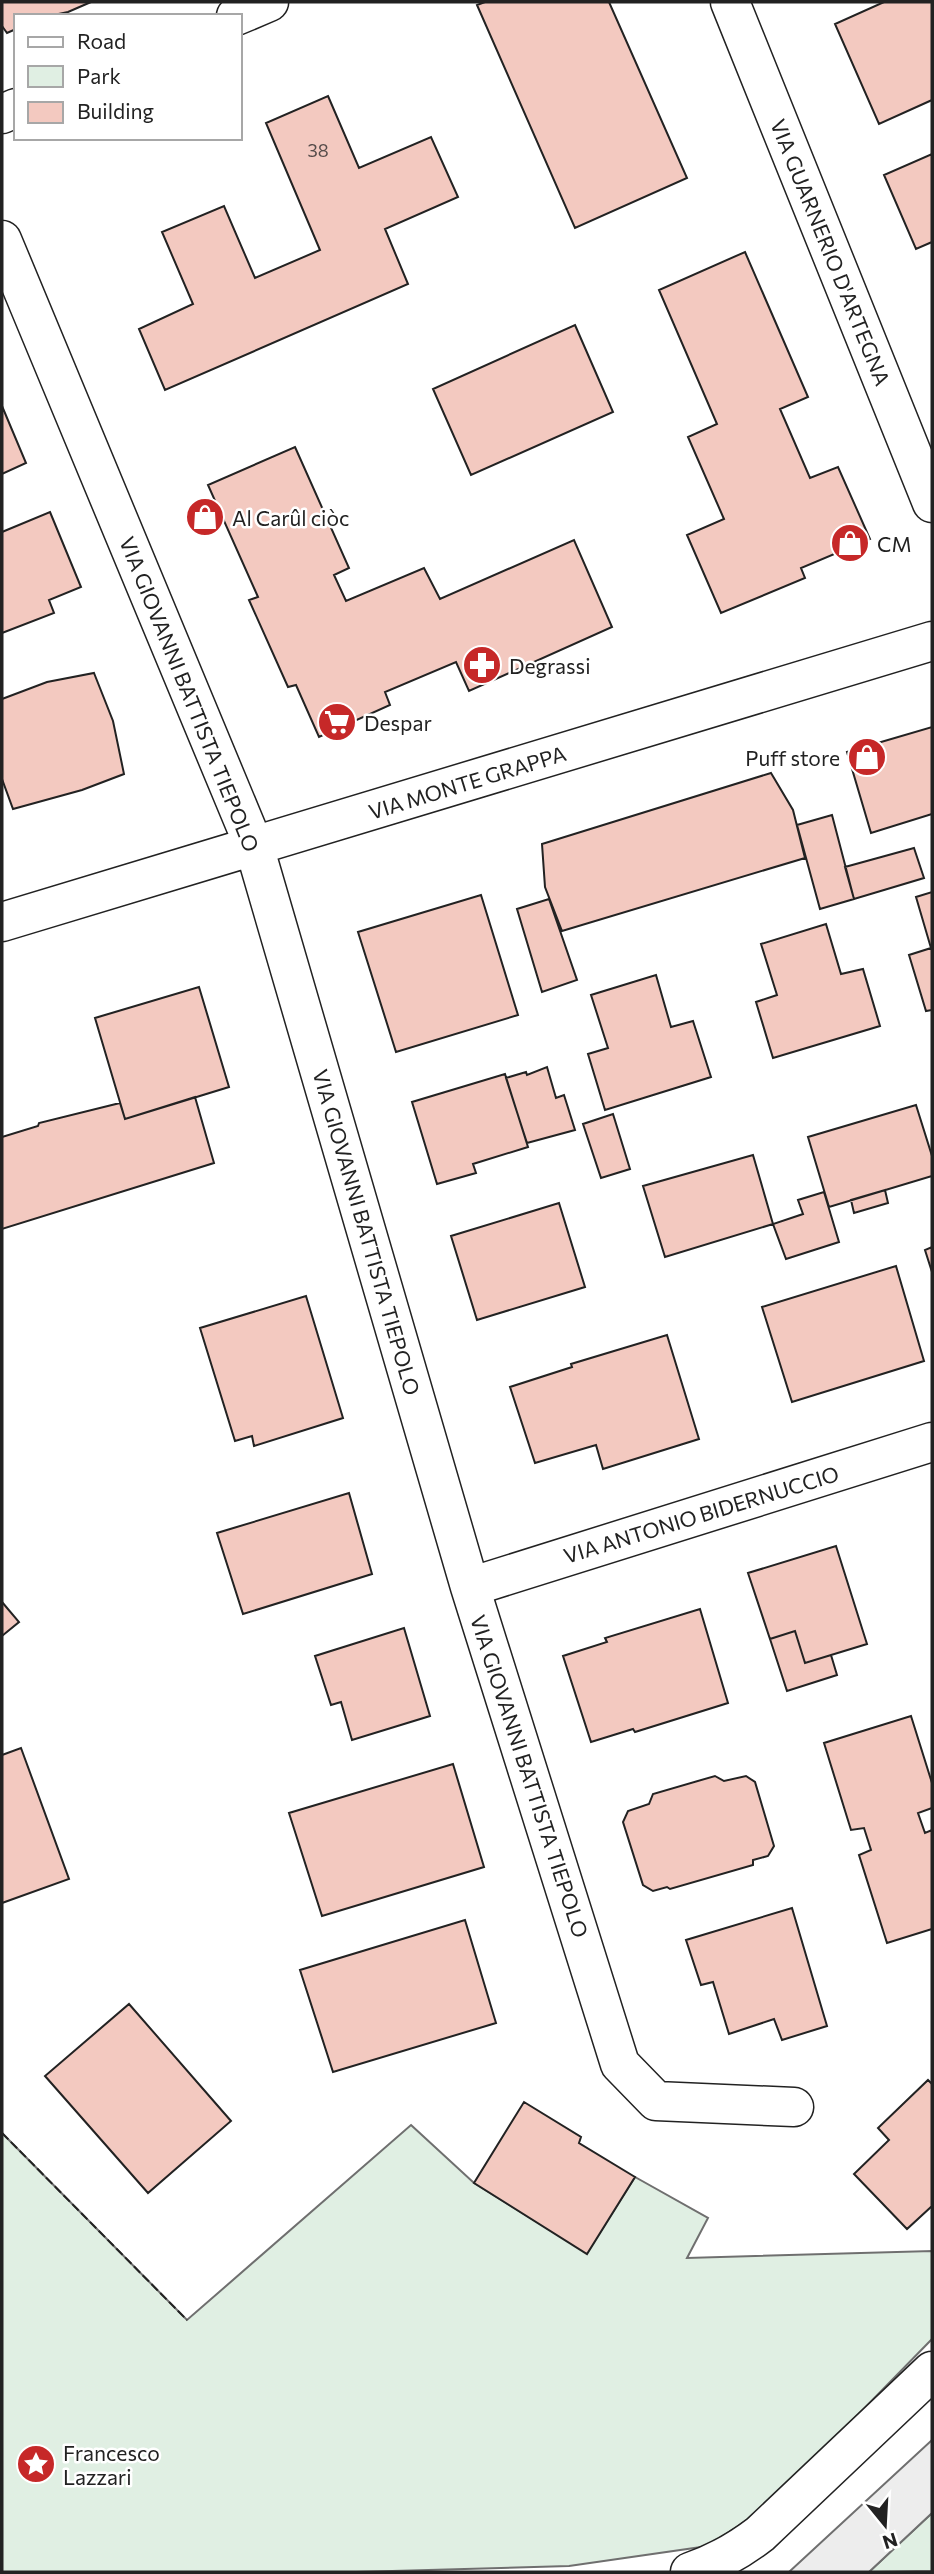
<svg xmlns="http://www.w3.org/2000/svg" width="934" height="2574" font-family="Commissioner,sans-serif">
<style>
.green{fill:#e0efe3;stroke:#6f6f6f;stroke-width:2}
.parking{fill:#ededed;stroke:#6f6f6f;stroke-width:2}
.building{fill:#f3c9c0;stroke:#222;stroke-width:2}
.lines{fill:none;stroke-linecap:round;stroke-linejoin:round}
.minor-casing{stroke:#222;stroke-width:41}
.minor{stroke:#fff;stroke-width:38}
.fence{stroke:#222;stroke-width:2;stroke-dasharray:9 3.5;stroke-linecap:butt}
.wall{stroke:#222;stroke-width:3.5}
.labels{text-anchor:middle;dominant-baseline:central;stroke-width:5;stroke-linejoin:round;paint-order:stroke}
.number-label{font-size:18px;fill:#564c4a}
.street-label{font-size:21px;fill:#222;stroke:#fff}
.poi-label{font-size:21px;fill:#222;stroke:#fff;text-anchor:start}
</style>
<rect width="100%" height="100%" fill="#fff"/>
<path class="green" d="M 411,2125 L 474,2183 L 587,2253 L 635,2177 L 708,2218 L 687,2258 L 932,2251 L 932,2339 L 771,2504 L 708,2546 L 569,2566 L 356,2572 L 2,2572 L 2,2133 L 187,2320 Z
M 932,2513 L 932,2571 L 869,2572 Z"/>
<path class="parking" d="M 932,2440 L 932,2513 L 869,2572 L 789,2572 Z"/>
<path class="building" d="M 2,2 L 91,2 L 68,12 L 49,16 L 16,16 L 16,29 L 7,33 L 2,26 Z
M 485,2 L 609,2 L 687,178 L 575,228 L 477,5 Z
M 884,2 L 932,2 L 932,100 L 879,124 L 835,24 Z
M 328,96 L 359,168 L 431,137 L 458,197 L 385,229 L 408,284 L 165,390 L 139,329 L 193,304 L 162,232 L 224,206 L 255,278 L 320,250 L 266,123 Z
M 932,154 L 932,242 L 916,249 L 884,175 Z
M 745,252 L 808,397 L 780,409 L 810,478 L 838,467 L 870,539 L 801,568 L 805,578 L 721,613 L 687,535 L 724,519 L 688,437 L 717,424 L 659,290 Z
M 575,325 L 613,412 L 471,475 L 433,389 Z
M 2,406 L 26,463 L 2,474 Z
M 295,447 L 349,568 L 334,575 L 346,601 L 424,568 L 440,599 L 574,540 L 612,627 L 469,691 L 456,662 L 385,692 L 390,705 L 319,737 L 296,685 L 288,687 L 249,600 L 258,597 L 208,485 Z
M 50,512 L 81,587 L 49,600 L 54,613 L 2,633 L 2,532 Z
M 94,673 L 113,721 L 124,774 L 82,790 L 13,809 L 2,779 L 2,699 L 47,682 Z
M 932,727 L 932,814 L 871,833 L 847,752 Z
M 771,773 L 793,810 L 805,858 L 562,931 L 545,887 L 542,844 Z
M 832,815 L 854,899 L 820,909 L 797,825 Z
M 914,848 L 924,878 L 854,899 L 845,867 Z
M 932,892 L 932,1010 L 926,1011 L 909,955 L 931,948 L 916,897 Z
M 481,895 L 518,1015 L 396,1052 L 358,932 Z
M 549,899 L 577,980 L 542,992 L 517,909 Z
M 826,924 L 841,974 L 863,969 L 880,1026 L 773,1058 L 756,1002 L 777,995 L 761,944 Z
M 656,975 L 671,1027 L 693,1021 L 711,1077 L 605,1110 L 588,1054 L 608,1048 L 591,995 Z
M 199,987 L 229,1087 L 125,1119 L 95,1018 Z
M 547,1067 L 556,1098 L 564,1095 L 575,1130 L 527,1143 L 506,1078 L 526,1072 L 527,1075 Z
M 505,1074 L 528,1147 L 473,1164 L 476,1173 L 437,1184 L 412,1102 Z
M 195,1097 L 214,1163 L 2,1229 L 2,1137 L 38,1126 L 39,1123 L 120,1103 L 125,1119 Z
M 916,1105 L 932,1156 L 932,1176 L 829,1207 L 808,1137 Z
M 613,1114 L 630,1169 L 601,1178 L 583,1124 Z
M 753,1155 L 773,1224 L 665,1257 L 643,1186 Z
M 885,1190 L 888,1203 L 854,1213 L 851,1200 Z
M 824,1192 L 839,1242 L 786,1259 L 773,1224 L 803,1214 L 798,1200 Z
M 559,1203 L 585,1287 L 477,1320 L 451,1236 Z
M 932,1247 L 932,1272 L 925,1250 Z
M 896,1266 L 924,1361 L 792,1402 L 762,1307 Z
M 306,1296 L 343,1418 L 254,1446 L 252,1436 L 235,1441 L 200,1328 Z
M 667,1335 L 699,1439 L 603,1469 L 596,1445 L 535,1463 L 510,1387 L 572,1367 L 571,1364 Z
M 349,1493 L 372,1574 L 243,1614 L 217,1533 Z
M 836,1546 L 867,1644 L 805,1663 L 795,1631 L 770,1639 L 748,1573 Z
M 2,1602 L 19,1622 L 2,1636 Z
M 700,1609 L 728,1703 L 635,1732 L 633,1729 L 591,1742 L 563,1656 L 607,1642 L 605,1638 Z
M 404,1628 L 430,1716 L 352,1740 L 341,1702 L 331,1705 L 315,1656 Z
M 795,1631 L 805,1663 L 831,1655 L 837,1675 L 787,1691 L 770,1639 Z
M 911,1716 L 932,1783 L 932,1808 L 918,1813 L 925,1833 L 932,1830 L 932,1929 L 887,1943 L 859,1855 L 871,1850 L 864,1828 L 851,1830 L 824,1743 Z
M 21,1748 L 69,1879 L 2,1903 L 2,1755 Z
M 453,1764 L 484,1867 L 322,1916 L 289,1813 Z
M 715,1776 L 724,1781 L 746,1776 L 755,1782 L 774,1846 L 768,1856 L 753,1860 L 753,1865 L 670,1889 L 667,1887 L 653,1891 L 643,1885 L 623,1822 L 628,1811 L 649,1804 L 653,1794 Z
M 792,1908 L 827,2026 L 782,2040 L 774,2019 L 729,2034 L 713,1982 L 701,1985 L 686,1940 Z
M 465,1920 L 496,2023 L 333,2072 L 300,1970 Z
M 129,2004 L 231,2121 L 148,2193 L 45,2076 Z
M 928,2080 L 932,2084 L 932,2206 L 907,2229 L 854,2174 L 889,2140 L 878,2128 Z
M 524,2102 L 581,2137 L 579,2143 L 635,2177 L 587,2254 L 474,2183 Z"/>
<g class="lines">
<defs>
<path id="minor" d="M 730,2 L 932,503
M 236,16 L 269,2
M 2,114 L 16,108
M 2,240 L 254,846 L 470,1587 L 620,2064 L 656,2101 L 794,2107
M 2,922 L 932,641
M 470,1587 L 932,1442
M 690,2572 C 716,2563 738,2551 760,2534 L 932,2371"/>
</defs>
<use href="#minor" class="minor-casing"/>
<use href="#minor" class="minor"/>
<path class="fence" d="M 2,2133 L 187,2320"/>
<path class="wall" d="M 36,2454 L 37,2473"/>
</g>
<defs>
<symbol id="shop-disc" viewBox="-11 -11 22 22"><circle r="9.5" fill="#c62828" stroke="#fff"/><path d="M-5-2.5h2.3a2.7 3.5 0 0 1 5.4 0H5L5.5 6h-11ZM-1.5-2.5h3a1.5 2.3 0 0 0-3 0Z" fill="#fff"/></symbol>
<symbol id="pharmacy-disc" viewBox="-11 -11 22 22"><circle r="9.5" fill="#c62828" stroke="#fff"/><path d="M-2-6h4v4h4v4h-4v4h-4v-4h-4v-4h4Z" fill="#fff"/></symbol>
<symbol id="supermarket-disc" viewBox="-11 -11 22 22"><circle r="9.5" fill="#c62828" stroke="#fff"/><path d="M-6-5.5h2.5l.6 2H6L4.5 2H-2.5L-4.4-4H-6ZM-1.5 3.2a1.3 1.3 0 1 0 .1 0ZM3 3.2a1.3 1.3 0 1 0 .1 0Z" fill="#fff"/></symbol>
<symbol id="sight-disc" viewBox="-11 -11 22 22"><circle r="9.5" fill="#c62828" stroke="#fff"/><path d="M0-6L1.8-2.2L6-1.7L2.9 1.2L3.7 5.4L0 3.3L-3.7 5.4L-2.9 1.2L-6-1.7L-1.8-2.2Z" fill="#fff"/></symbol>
</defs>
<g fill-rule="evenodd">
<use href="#shop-disc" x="183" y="495" width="44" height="44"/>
<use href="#shop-disc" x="828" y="521" width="44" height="44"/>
<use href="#pharmacy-disc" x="460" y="643" width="44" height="44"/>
<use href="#supermarket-disc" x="315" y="700" width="44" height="44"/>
<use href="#shop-disc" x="845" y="735" width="44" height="44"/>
<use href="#sight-disc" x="14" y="2442" width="44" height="44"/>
</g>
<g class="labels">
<g class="number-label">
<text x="318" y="150">38</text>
</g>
<g class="street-label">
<text transform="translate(831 252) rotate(68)">VIA GUARNERIO D'ARTEGNA</text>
<text transform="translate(190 694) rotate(68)">VIA GIOVANNI BATTISTA TIEPOLO</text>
<text transform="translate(467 782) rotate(-17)">VIA MONTE GRAPPA</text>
<text transform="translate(367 1232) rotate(74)">VIA GIOVANNI BATTISTA TIEPOLO</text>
<text transform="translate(701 1514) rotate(-17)">VIA ANTONIO BIDERNUCCIO</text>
<text transform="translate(530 1776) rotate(72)">VIA GIOVANNI BATTISTA TIEPOLO</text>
</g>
<g class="poi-label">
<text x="232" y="517">Al Carûl ciòc</text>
<text x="877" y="543">CM</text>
<text x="509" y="665">Degrassi</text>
<text x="364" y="722">Despar</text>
<text x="840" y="757" text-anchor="end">Puff store</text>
<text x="63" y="2452">Francesco<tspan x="63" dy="24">Lazzari</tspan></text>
</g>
</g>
<rect width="934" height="2574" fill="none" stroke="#222222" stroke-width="7"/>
<rect x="14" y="14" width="228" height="126" fill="#ffffff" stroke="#a7a7a7" stroke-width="2"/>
<rect x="28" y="37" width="35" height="10" fill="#ffffff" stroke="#a7a7a7" stroke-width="2"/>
<text x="77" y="49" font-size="21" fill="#222222">Road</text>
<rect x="28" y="66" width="35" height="21" fill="#e0efe3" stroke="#a7a7a7" stroke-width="2"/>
<text x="77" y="84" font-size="21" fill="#222222">Park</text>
<rect x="28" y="102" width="35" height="21" fill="#f3c9c0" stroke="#a7a7a7" stroke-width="2"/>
<text x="77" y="119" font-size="21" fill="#222222">Building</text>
<g transform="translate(885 2525) rotate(162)" stroke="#ffffff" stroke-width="5" paint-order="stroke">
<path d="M0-5L12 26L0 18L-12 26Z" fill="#222222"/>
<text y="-10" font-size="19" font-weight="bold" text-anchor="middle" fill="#222222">N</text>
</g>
</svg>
